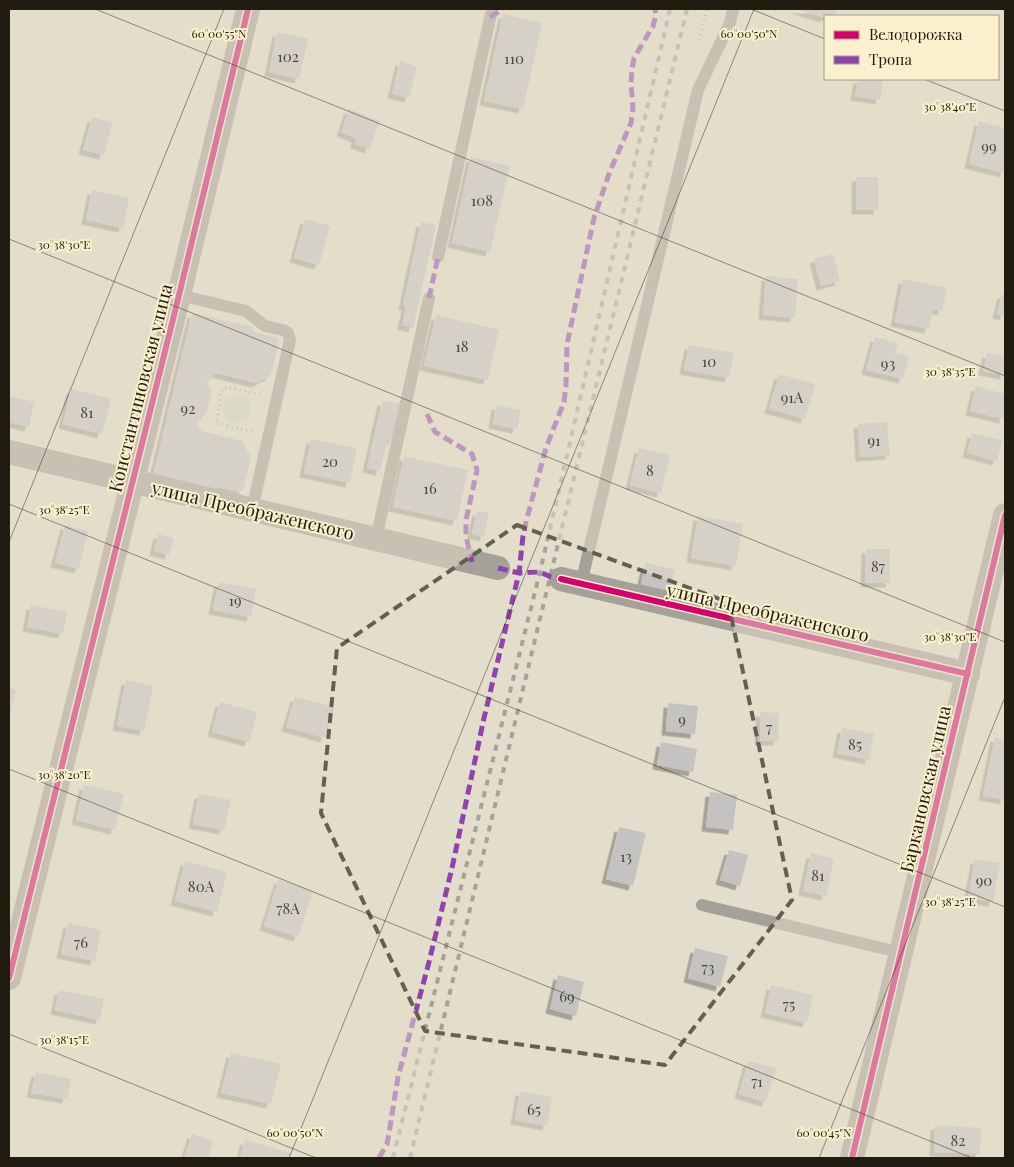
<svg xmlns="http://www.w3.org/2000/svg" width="1014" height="1167" font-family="'Playfair Display',serif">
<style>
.green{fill:#d0d9bf}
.building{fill:#c5c3c2;filter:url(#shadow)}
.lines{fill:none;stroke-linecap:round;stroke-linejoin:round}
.path{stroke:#a6a298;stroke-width:3;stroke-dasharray:1 4;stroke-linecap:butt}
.lane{stroke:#a3a198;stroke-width:12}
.street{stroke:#a3a198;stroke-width:24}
.rail{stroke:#a7a298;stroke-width:4;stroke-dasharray:6 6;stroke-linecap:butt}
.quiet{stroke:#8e44ad;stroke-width:5;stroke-dasharray:10 5;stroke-linecap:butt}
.cycleway-casing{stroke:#faf0cd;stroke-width:9}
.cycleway{stroke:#d6006c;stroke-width:6}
.marked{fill:none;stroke:#646051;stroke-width:4;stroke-dasharray:10 6;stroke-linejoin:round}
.ticks{fill:none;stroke:#201c10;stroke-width:1;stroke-opacity:0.45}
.labels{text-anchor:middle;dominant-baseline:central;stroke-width:4;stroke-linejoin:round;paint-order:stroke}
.number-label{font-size:15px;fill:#49463c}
.street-label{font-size:18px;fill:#201c10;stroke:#faf0cd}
.ticks-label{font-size:12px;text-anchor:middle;fill:#201c10;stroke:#faf0cd;stroke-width:4;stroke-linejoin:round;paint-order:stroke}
</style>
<defs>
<filter id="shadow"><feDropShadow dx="-4.5" dy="4.5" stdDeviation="0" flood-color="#0004"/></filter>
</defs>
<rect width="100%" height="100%" fill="#e3ddcb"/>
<path class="green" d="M223 409a14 14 0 1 1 28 0a14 14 0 1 1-28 0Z"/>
<path class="building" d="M 795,9 L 837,9 L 835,16 L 825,16 L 825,18 Z
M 503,14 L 542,23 L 523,109 L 484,101 Z
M 277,32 L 308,39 L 299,79 L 269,72 Z
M 400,61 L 417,66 L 409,98 L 392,94 Z
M 858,79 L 883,79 L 880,100 L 855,96 Z
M 349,109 L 380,121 L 369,149 L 355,144 L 356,138 L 341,132 Z
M 92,117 L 112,123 L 104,155 L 83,150 Z
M 979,121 L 1005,128 L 1005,173 L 969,164 Z
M 471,157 L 510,166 L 490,252 L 452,243 Z
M 856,177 L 878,177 L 878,210 L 856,210 Z
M 92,190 L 129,198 L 123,228 L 86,220 Z
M 305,219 L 330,226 L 319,265 L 294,258 Z
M 421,222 L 436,225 L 413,328 L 402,325 L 406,306 L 403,305 Z
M 833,254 L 840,281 L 821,286 L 814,259 Z
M 766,276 L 798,279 L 795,318 L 763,315 Z
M 903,279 L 947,288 L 942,311 L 933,309 L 929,329 L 895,322 Z
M 1002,294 L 1005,294 L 1005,316 L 997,314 Z
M 192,313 L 252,327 L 254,332 L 276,337 L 279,341 L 271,375 L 256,383 L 216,373 L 209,378 L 207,384 L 212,391 L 206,414 L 199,419 L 197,424 L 202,431 L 242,441 L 251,457 L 243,490 L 239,492 L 217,487 L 212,490 L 153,476 Z
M 436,315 L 499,330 L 488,380 L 424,366 Z
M 875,337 L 898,343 L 895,353 L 909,356 L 903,379 L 866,370 Z
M 689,345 L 734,353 L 729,378 L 684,370 Z
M 987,353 L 1005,356 L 1005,375 L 983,371 Z
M 779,374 L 815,384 L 805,419 L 769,409 Z
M 976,386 L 1005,394 L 1004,419 L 970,411 Z
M 71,389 L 111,399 L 102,434 L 63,424 Z
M 9,396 L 34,402 L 29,427 L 9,422 Z
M 382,401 L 401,404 L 393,440 L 388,438 L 380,471 L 367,468 Z
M 496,405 L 521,410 L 517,429 L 493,424 Z
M 887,422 L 890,455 L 860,457 L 858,424 Z
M 972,433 L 1002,440 L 997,461 L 967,453 Z
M 311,439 L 357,448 L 350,483 L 304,473 Z
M 639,448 L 670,455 L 661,493 L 630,485 Z
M 404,456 L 468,470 L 457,521 L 393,507 Z
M 477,511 L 489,513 L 484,537 L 472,534 Z
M 698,516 L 743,524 L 736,566 L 691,558 Z
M 65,525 L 88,531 L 79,569 L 55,563 Z
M 158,534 L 174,538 L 169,555 L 154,551 Z
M 866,549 L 890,549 L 890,583 L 865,583 Z
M 646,563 L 675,570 L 670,591 L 641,584 Z
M 219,582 L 256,589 L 251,617 L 213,610 Z
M 31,605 L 67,612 L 63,634 L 27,627 Z
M 126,680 L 153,686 L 144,731 L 117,726 Z
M 9,688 L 16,690 L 9,716 Z
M 295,697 L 334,707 L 325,738 L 286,727 Z
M 220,702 L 257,712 L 249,742 L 212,732 Z
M 668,703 L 698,706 L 695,734 L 666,731 Z
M 760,712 L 779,713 L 778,741 L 760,741 Z
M 842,728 L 874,734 L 869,760 L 837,753 Z
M 995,737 L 1005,740 L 1005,800 L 983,796 Z
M 661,742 L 697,749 L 693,772 L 657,765 Z
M 84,785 L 124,794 L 115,830 L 76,820 Z
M 710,792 L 737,795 L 733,830 L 706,827 Z
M 199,794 L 231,800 L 224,830 L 193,824 Z
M 619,827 L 646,833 L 633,886 L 606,879 Z
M 729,850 L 748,855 L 740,886 L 720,880 Z
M 811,853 L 834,859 L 826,896 L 803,891 Z
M 975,859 L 1000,863 L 993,902 L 968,898 Z
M 185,861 L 227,872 L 217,912 L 175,901 Z
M 279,879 L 313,891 L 298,937 L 264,926 Z
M 68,923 L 101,930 L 95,961 L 61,954 Z
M 695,948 L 728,956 L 720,987 L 688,978 Z
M 558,975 L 584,982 L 576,1016 L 550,1009 Z
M 771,985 L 813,995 L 807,1023 L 765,1013 Z
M 59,990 L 104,999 L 100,1020 L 55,1010 Z
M 231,1053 L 281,1064 L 271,1104 L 221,1093 Z
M 748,1061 L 776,1068 L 766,1102 L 739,1094 Z
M 36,1072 L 71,1079 L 67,1099 L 31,1093 Z
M 520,1091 L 552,1097 L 547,1126 L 515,1120 Z
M 935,1125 L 981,1128 L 980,1154 L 934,1152 Z
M 192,1134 L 213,1141 L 208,1158 L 184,1158 Z
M 245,1140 L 291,1153 L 289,1158 L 240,1158 Z"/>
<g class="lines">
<path class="path" d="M 699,40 L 707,9
M 252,432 L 216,423 L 222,391 L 223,388 L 227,387 L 262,395"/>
<path class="lane" d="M 438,257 L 492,9
M 179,295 L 246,311 L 265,326 L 283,330 L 288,333 L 290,340 L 252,510
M 376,539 L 429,298
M 581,584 L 698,90 L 730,23 L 733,9
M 702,905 L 902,953"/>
<path class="street" d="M 9,452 L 498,568
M 561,579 L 968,674
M 9,978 L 179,295 L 248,9
M 852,1158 L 1005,515"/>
<path class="rail" d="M 393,1158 L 540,572 L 670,9
M 410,1158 L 687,9"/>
<path class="quiet" d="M 490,17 L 503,9
M 429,298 L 438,257
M 427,414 L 435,432 L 472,454 L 477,470 L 466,520 L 466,536 L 472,562
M 498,568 L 519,573 L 540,572 L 551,577 L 561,579
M 379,1158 L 387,1144 L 389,1133 L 398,1077 L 428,966 L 452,868 L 484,718 L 519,573 L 523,536 L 527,518 L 546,448 L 564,402 L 566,385 L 567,344 L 594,218 L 610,171 L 631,123 L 633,107 L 631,83 L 632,70 L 634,58 L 653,26 L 656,15 L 655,9"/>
<defs>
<path id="cycleway" d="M 561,579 L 968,674
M 9,978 L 179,295 L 248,9
M 852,1158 L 1005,515"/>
</defs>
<use href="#cycleway" class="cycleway-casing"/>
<use href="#cycleway" class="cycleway"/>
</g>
<path d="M0 0H1014V1167H0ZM 517,525 L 728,602 L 792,900 L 665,1065 L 425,1031 L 321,813 L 337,648 Z" fill="#e3ddcb" fill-opacity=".55" fill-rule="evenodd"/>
<path class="marked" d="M 517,525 L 728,602 L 792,900 L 665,1065 L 425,1031 L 321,813 L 337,648 Z"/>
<path class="ticks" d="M 95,9 L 1005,376M 751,9 L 825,39M 924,79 L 1005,111M 9,239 L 1005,642M 9,504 L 1005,907M 9,542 L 224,9M 9,769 L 972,1158M 9,1034 L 316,1158M 289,1158 L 754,9M 819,1158 L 1005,697"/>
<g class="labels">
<g class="number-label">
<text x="288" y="56">102</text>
<text x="514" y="58">110</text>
<text x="989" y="146">99</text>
<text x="482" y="200">108</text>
<text x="462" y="346">18</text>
<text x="709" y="361">10</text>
<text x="888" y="363">93</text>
<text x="792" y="397">91А</text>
<text x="188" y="408">92</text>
<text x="87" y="412">81</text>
<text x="874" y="440">91</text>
<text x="330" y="461">20</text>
<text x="650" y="470">8</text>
<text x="430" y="488">16</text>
<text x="878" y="566">87</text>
<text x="235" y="600">19</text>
<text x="682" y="719">9</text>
<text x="769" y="727">7</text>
<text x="855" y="744">85</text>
<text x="626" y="856">13</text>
<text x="818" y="875">81</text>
<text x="984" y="880">90</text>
<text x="201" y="886">80А</text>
<text x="288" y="908">78А</text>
<text x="81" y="942">76</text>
<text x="708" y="967">73</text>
<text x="567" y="996">69</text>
<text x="789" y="1004">75</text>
<text x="757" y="1081">71</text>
<text x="534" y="1109">65</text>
<text x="958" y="1140">82</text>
</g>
<g class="street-label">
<text transform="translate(140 388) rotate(-76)">Константиновская улица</text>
<text transform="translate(253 510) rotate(13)">улица Преображенского</text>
<text transform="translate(768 612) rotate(13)">улица Преображенского</text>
<text transform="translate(925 789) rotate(-77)">Баркановская улица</text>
</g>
</g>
<g class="ticks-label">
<text x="219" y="38">60°00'55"N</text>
<text x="749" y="38">60°00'50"N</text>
<text x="950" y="111">30°38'40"E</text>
<text x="64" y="249">30°38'30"E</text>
<text x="950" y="376">30°38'35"E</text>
<text x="64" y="514">30°38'25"E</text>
<text x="950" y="641">30°38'30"E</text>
<text x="64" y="779">30°38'20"E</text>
<text x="950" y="906">30°38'25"E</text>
<text x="64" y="1044">30°38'15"E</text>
<text x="295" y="1137">60°00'50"N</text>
<text x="824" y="1137">60°00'45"N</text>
</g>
<rect width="1014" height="1167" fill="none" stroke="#201c10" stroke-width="20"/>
<rect x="824" y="15" width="175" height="65" fill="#faf0cd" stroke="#a39b81"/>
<rect x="834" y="31" width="25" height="8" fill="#d6006c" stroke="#a39b81"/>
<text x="869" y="40" font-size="15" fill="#201c10">Велодорожка</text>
<rect x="834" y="56" width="25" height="8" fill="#8e44ad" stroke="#a39b81"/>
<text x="869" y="65" font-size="15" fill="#201c10">Тропа</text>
</svg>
